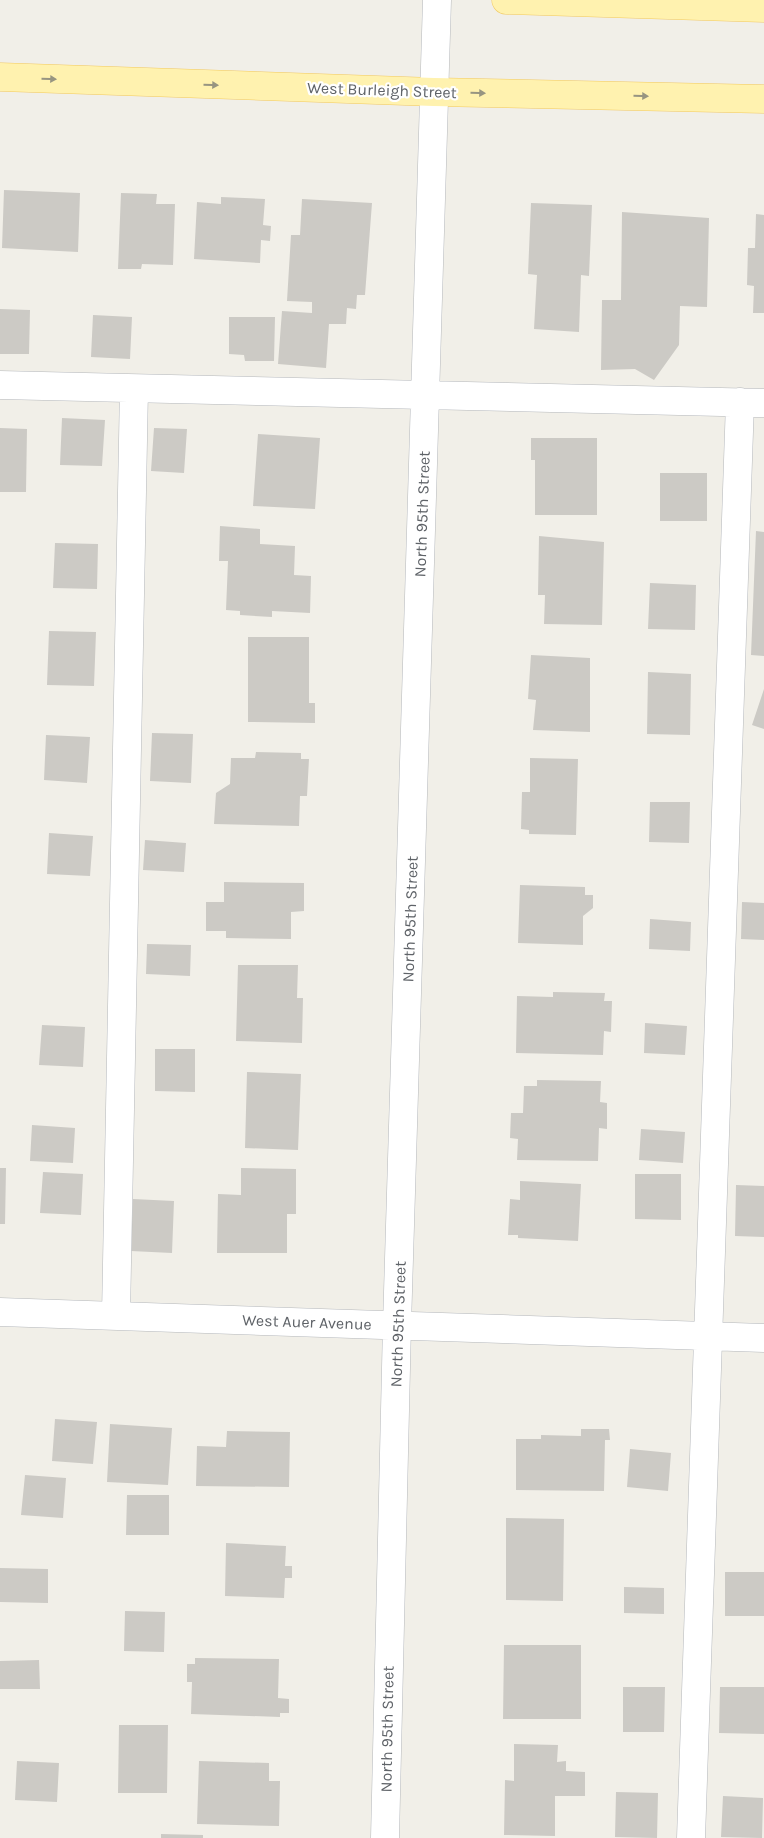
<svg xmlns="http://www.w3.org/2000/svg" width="764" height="1838" font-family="Karla,sans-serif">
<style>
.building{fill:#cccac5}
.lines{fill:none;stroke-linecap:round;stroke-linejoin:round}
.minor-casing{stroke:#b5b8bc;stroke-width:29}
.major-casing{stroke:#f2c960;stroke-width:29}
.minor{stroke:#fff;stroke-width:28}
.major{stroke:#fff2af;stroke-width:28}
.oneway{fill:#979581}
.labels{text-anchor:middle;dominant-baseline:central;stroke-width:4.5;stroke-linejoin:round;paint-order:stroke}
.street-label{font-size:16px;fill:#5f6368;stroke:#fff}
</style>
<rect width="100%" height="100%" fill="#f1efe8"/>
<path class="building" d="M 4,190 L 80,193 L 78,252 L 2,248 Z
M 121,193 L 157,194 L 156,204 L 175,204 L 173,265 L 142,264 L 141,269 L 118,269 Z
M 221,197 L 265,199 L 263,225 L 271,226 L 270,241 L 261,240 L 260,263 L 194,259 L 197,202 L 221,204 Z
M 302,199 L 372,203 L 365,295 L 357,295 L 356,309 L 347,308 L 346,324 L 329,324 L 326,368 L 278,364 L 282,311 L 312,313 L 312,302 L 287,301 L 291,235 L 300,235 Z
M 531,203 L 592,205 L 589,276 L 581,275 L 579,332 L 534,329 L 537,275 L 528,274 Z
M 622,212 L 709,218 L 707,307 L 680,306 L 679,345 L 654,380 L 635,369 L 601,370 L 602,300 L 621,300 Z
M 756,214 L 764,215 L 764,313 L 753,313 L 754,286 L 747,285 L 748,248 L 755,248 Z
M 0,309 L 30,310 L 29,354 L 0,354 Z
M 93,315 L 132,317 L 130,359 L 91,357 Z
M 229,317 L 275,317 L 274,361 L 245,361 L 244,355 L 229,354 Z
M 62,418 L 105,420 L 102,466 L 60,465 Z
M 0,428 L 27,429 L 26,492 L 0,492 Z
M 154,428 L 187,429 L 184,473 L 151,471 Z
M 258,434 L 320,438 L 315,509 L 253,506 Z
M 531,438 L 597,438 L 597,515 L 535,515 L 535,460 L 531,460 Z
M 660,473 L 707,473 L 707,521 L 660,521 Z
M 220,526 L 260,529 L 260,544 L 295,546 L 294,575 L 311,576 L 310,613 L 272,611 L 272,617 L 240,615 L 240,611 L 226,610 L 228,561 L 219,561 Z
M 756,531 L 764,532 L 764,656 L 751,655 Z
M 539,536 L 604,542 L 602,625 L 544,624 L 545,595 L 538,595 Z
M 55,543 L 98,544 L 97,589 L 53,588 Z
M 650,583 L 696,585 L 695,630 L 648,629 Z
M 49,631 L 96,632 L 94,686 L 47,685 Z
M 248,637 L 309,637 L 309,703 L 315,703 L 315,723 L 248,722 Z
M 531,655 L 590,658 L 590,732 L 533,730 L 536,700 L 528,699 Z
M 648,672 L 691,674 L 690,735 L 647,734 Z
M 764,689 L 764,729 L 752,725 Z
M 152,733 L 193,734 L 191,783 L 150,781 Z
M 46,735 L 90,737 L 87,783 L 44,780 Z
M 256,752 L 301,753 L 301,759 L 309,759 L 307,796 L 300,796 L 299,826 L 214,824 L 216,793 L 230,784 L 231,758 L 255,758 Z
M 530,758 L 578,759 L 576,835 L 529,834 L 529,830 L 521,829 L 522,792 L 530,792 Z
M 650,802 L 690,802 L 689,843 L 649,842 Z
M 49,833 L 93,836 L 90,876 L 47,874 Z
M 145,840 L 186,843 L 184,872 L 143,870 Z
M 224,882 L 304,883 L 304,911 L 291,912 L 291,939 L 226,938 L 226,931 L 206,931 L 206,902 L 224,902 Z
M 520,885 L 585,887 L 585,895 L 593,895 L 593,908 L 583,916 L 583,945 L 518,943 Z
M 742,902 L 764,903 L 764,940 L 741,939 Z
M 650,919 L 691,922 L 690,951 L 649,949 Z
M 147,944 L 191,945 L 190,976 L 146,974 Z
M 238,965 L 298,965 L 297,998 L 303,998 L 302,1043 L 236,1041 Z
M 553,992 L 605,993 L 604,1001 L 612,1001 L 611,1032 L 604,1031 L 603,1055 L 516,1053 L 517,996 L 553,997 Z
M 645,1023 L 687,1026 L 685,1055 L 644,1053 Z
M 42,1025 L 85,1027 L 83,1067 L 39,1065 Z
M 155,1049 L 195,1049 L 195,1092 L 155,1091 Z
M 247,1072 L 301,1074 L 298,1150 L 245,1148 Z
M 537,1080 L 601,1081 L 600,1102 L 607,1103 L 607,1129 L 599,1128 L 598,1161 L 517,1160 L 518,1139 L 510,1138 L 511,1113 L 523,1113 L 524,1086 L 537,1086 Z
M 32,1125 L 75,1128 L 73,1163 L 30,1161 Z
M 641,1129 L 685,1132 L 683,1163 L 639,1160 Z
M 0,1168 L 6,1168 L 5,1224 L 0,1224 Z
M 241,1168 L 296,1169 L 296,1214 L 287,1214 L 287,1253 L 217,1253 L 218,1194 L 241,1195 Z
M 43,1172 L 83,1174 L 81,1215 L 40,1213 Z
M 635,1174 L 681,1174 L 681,1220 L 635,1219 Z
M 520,1181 L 581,1184 L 578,1241 L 518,1238 L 518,1235 L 508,1235 L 510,1199 L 520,1200 Z
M 736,1185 L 764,1186 L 764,1237 L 735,1236 Z
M 133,1199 L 174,1201 L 172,1253 L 131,1251 Z
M 55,1419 L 97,1422 L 93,1464 L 52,1461 Z
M 110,1424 L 172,1428 L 168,1485 L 107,1482 Z
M 581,1429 L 609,1429 L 610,1440 L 605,1440 L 604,1491 L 516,1490 L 516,1439 L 541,1439 L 541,1435 L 581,1436 Z
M 227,1431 L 290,1432 L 289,1487 L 196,1486 L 197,1446 L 226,1447 Z
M 630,1449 L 671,1453 L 668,1491 L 627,1487 Z
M 25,1475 L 66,1478 L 63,1518 L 21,1515 Z
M 127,1495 L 169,1495 L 169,1535 L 126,1535 Z
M 506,1518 L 564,1519 L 563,1601 L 506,1600 Z
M 226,1543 L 286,1546 L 285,1566 L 292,1566 L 292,1578 L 285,1578 L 284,1598 L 225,1596 Z
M 0,1568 L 48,1569 L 48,1603 L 0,1602 Z
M 725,1572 L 764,1572 L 764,1616 L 725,1616 Z
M 624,1587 L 664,1588 L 664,1614 L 624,1613 Z
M 125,1611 L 165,1612 L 164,1652 L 124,1651 Z
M 504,1645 L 581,1645 L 581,1719 L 503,1719 Z
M 195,1658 L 279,1659 L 278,1698 L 289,1699 L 289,1713 L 280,1713 L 280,1717 L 191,1714 L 192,1682 L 187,1682 L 187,1664 L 195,1664 Z
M 39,1660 L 40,1689 L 0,1689 L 0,1661 Z
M 623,1687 L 665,1687 L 664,1732 L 623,1732 Z
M 720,1687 L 764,1687 L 764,1734 L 719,1733 Z
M 119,1725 L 168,1725 L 167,1793 L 118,1793 Z
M 514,1744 L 558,1745 L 557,1762 L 566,1761 L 566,1771 L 585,1772 L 585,1796 L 555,1796 L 555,1836 L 504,1835 L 505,1780 L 514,1781 Z
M 17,1761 L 59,1763 L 57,1802 L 15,1800 Z
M 199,1761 L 269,1763 L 269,1781 L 280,1781 L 279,1826 L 197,1824 Z
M 616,1792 L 658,1793 L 657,1838 L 615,1837 Z
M 723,1796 L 763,1798 L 762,1838 L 721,1837 Z
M 161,1834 L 203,1835 L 203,1838 L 161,1838 Z"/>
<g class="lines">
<defs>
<path id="minor" d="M 0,385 L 764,403
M 0,1312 L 764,1338
M 116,1315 L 134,389
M 385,1838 L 397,1325 L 437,0
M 691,1838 L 740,402"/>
<path id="major" d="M 506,0 L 764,8
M 0,77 L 434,92 L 764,99"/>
</defs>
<use href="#minor" class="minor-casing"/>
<use href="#major" class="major-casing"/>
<use href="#minor" class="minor"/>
<use href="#major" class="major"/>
</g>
<defs><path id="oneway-solid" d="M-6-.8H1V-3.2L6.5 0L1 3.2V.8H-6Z" transform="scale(1.25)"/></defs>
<g class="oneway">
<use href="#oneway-solid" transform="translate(49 79) rotate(2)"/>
<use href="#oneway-solid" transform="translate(211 85) rotate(2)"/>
<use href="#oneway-solid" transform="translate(478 93) rotate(1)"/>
<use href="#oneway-solid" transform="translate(641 96) rotate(1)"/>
</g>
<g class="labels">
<g class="street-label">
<text transform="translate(382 90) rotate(2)">West Burleigh Street</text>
<text transform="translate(422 514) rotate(-88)">North 95th Street</text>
<text transform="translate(410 919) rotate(-88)">North 95th Street</text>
<text transform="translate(307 1322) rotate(2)">West Auer Avenue</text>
<text transform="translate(398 1324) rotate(-88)">North 95th Street</text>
<text transform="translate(387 1729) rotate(-89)">North 95th Street</text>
</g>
</g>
</svg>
